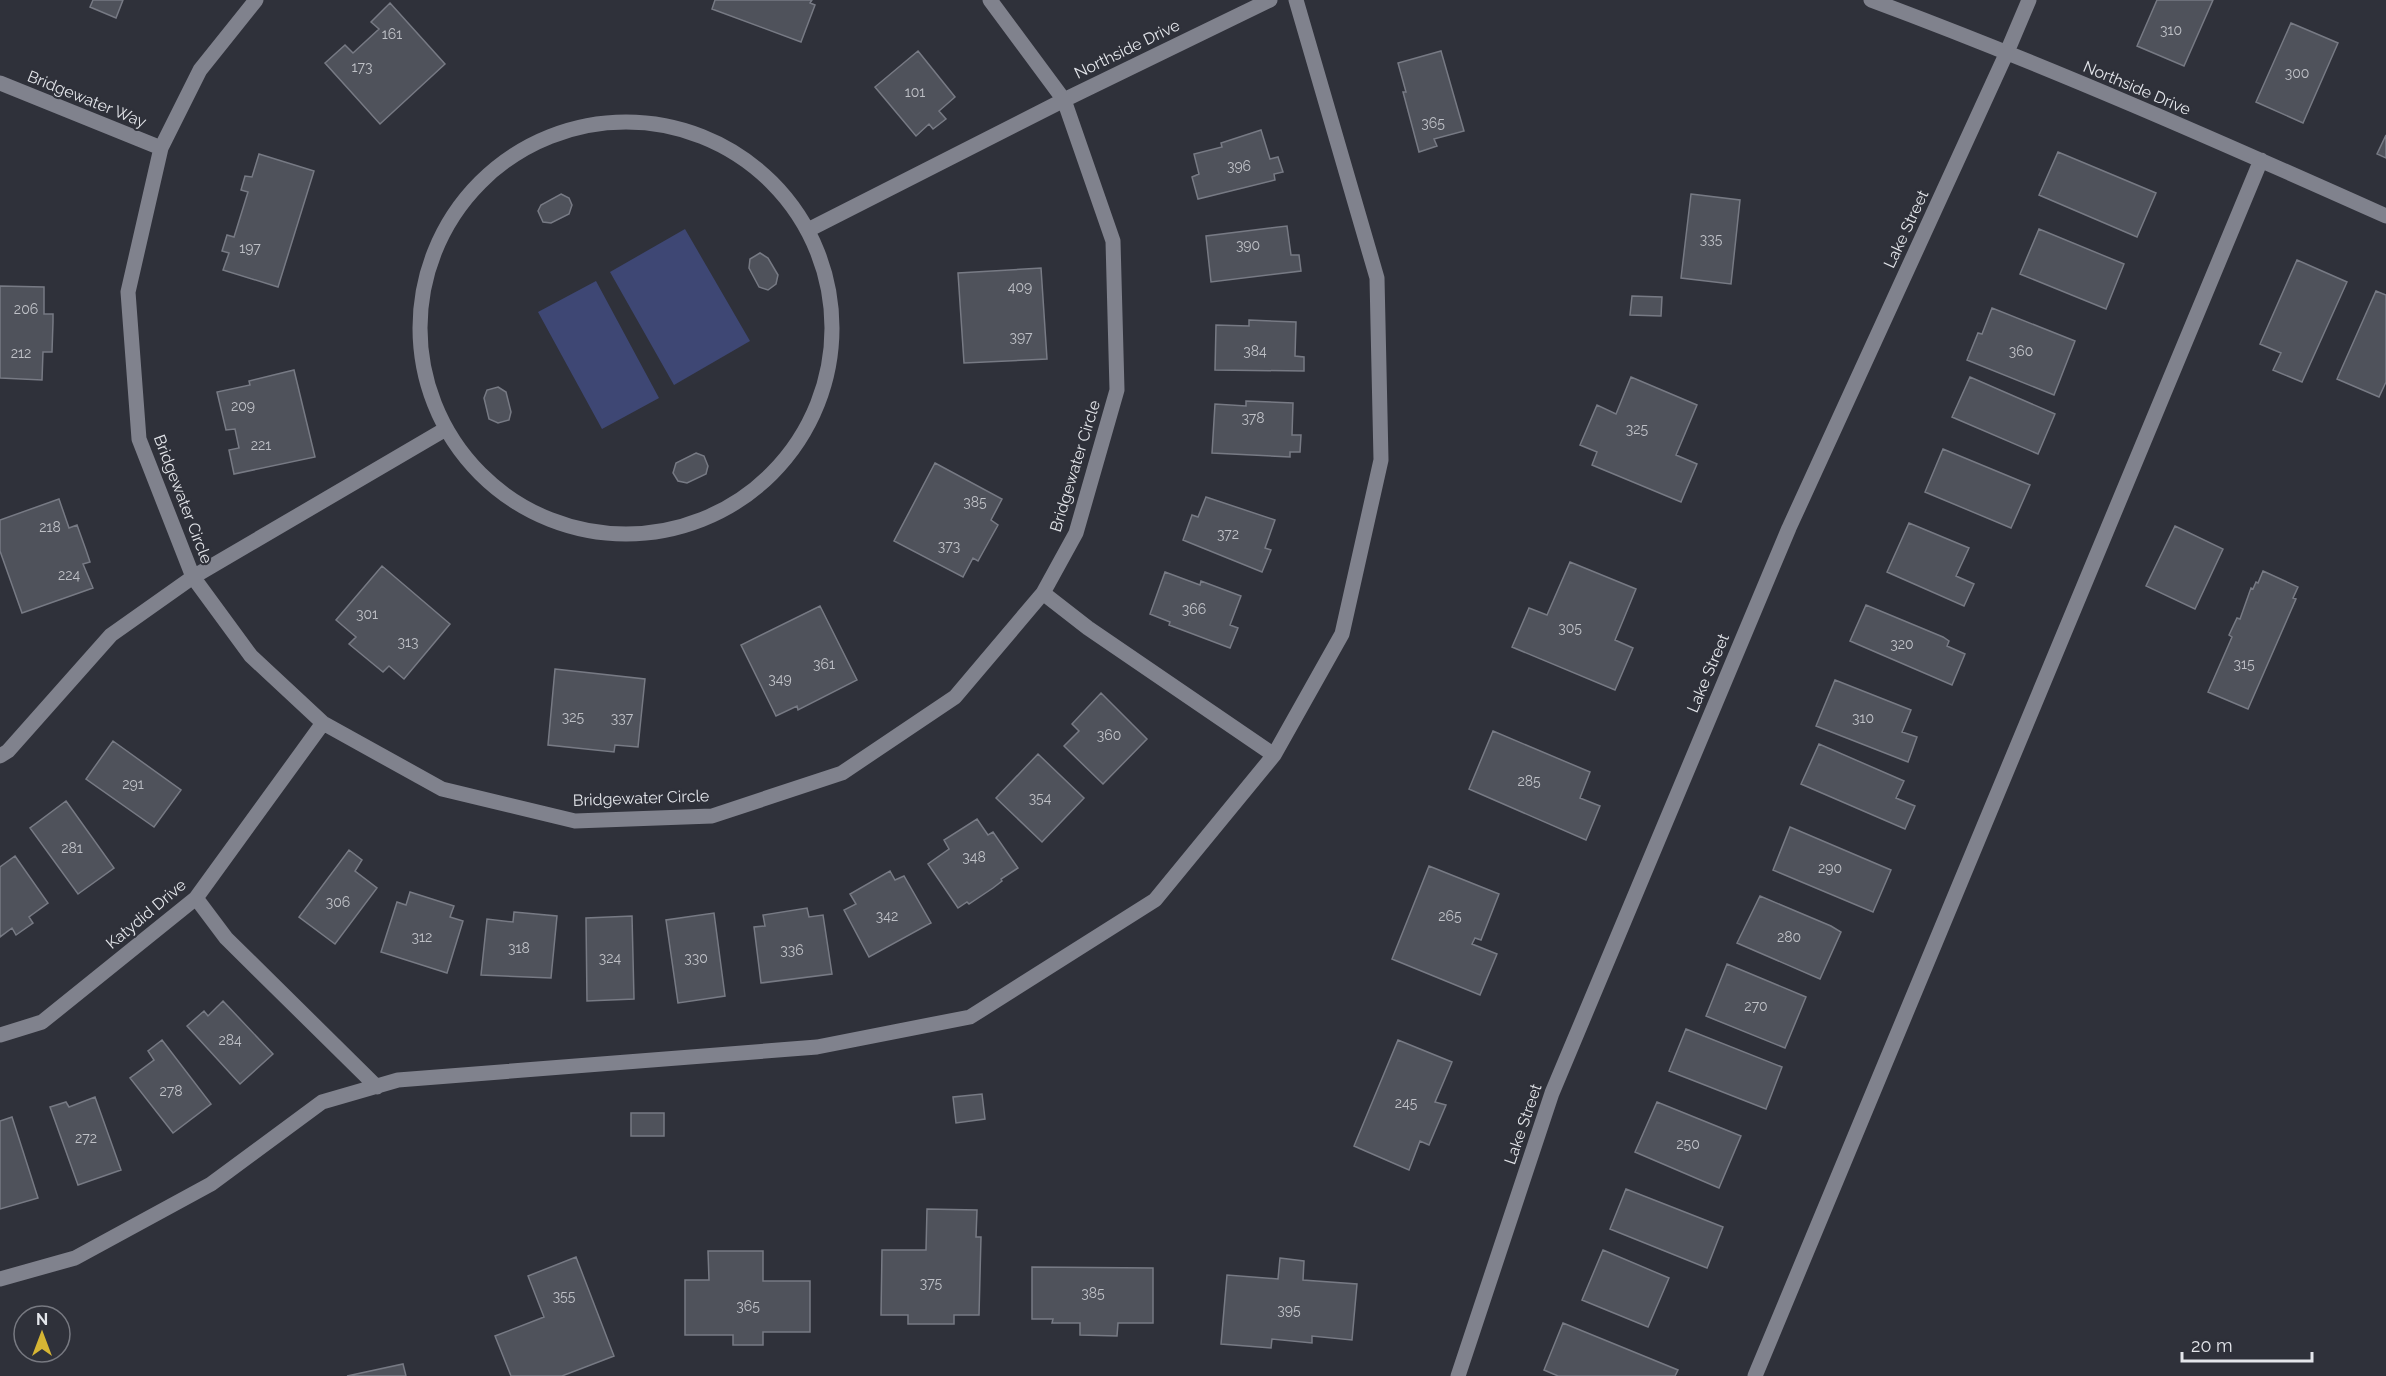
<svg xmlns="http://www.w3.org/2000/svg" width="2386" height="1376" font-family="Raleway,sans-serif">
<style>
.green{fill:#3e4774}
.building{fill:#4f525b;stroke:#777a84;stroke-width:1.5}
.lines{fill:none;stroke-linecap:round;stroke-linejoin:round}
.minor{stroke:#80828d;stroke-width:15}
.labels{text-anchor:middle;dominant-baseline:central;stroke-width:4.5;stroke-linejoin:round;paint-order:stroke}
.number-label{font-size:14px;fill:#bfc1c7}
.street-label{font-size:16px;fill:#e4e6eb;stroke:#2f313a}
</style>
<rect width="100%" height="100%" fill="#2f313a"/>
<path class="green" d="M 685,229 L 750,341 L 674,385 L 610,272 Z
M 596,281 L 659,398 L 602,429 L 538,312 Z"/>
<path class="building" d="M 93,0 L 123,0 L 116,18 L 90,7 Z
M 715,0 L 812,0 L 810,3 L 815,5 L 801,42 L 712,9 Z
M 2157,0 L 2213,0 L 2184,66 L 2137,46 Z
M 390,3 L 445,64 L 380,124 L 325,63 L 345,45 L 353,53 L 379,29 L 371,22 Z
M 2291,23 L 2338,43 L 2303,123 L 2256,102 Z
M 918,51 L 955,97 L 939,111 L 946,119 L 933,129 L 929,124 L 916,136 L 875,87 Z
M 1441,51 L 1464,131 L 1434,139 L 1437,146 L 1419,152 L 1403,92 L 1406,92 L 1398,63 Z
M 1261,130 L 1270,159 L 1278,157 L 1283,172 L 1274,174 L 1275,180 L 1198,199 L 1192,177 L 1199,174 L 1194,154 L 1222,147 L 1221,143 Z
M 2386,135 L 2386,158 L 2377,154 Z
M 2058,152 L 2156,193 L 2137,237 L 2039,195 Z
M 259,154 L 314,171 L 278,287 L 223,270 L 229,253 L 222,251 L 227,235 L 234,237 L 248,192 L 241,190 L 245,176 L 252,177 Z
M 561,194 L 569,198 L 572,205 L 569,214 L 551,223 L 543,222 L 538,211 L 541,205 Z
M 1691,194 L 1740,200 L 1731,284 L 1681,278 Z
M 1287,226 L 1291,255 L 1299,255 L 1301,271 L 1211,282 L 1206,236 Z
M 2039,229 L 2124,264 L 2106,309 L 2020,274 Z
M 760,253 L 768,258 L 778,275 L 776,284 L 768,290 L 759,287 L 749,268 L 750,259 Z
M 2297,260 L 2347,282 L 2302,382 L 2273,370 L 2281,353 L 2260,344 Z
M 1041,268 L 1047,359 L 964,363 L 958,273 Z
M 0,286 L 44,287 L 44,314 L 53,314 L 53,322 L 52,352 L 43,352 L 42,380 L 0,378 Z
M 2376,291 L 2386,295 L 2386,382 L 2379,397 L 2337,379 Z
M 1632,296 L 1662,297 L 1661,316 L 1630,315 Z
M 1992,308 L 2075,341 L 2054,395 L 1967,360 L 1978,333 L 1982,334 Z
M 1249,320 L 1296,322 L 1295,356 L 1304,357 L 1304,371 L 1215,370 L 1216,325 L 1249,326 Z
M 294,370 L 315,457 L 234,474 L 229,450 L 239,448 L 235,429 L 226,430 L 217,392 L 250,385 L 249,381 Z
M 1631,377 L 1697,405 L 1676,455 L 1697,464 L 1681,502 L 1592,465 L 1597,452 L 1580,445 L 1597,405 L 1616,414 Z
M 1970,377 L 2055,414 L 2038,454 L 1952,417 Z
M 498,387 L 506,392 L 511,412 L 509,420 L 498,423 L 489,419 L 484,398 L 487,390 Z
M 1246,401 L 1293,403 L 1292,435 L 1301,435 L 1300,452 L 1290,452 L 1290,457 L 1212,453 L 1215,404 L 1246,406 Z
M 1943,449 L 2030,485 L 2011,528 L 1925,492 Z
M 696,453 L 704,456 L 708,466 L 706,474 L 687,483 L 678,481 L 673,473 L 676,463 Z
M 935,463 L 1002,499 L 991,520 L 998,525 L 978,561 L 973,558 L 963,577 L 894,541 Z
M 1206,497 L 1275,520 L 1265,548 L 1271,550 L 1262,572 L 1183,540 L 1192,515 L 1198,517 Z
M 59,499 L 69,528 L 77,525 L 86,550 L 90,562 L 83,564 L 93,588 L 22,613 L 0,551 L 0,520 Z
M 1909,523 L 1969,548 L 1956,576 L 1974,584 L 1964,606 L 1887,572 Z
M 2175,526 L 2223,549 L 2195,609 L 2146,586 Z
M 1570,562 L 1636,589 L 1615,640 L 1633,648 L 1615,690 L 1512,647 L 1529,608 L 1547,615 Z
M 382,566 L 450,624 L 404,679 L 389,666 L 383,672 L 349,644 L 356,637 L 336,620 Z
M 2263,571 L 2298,587 L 2293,598 L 2296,599 L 2248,709 L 2208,692 L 2232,637 L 2229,635 L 2237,618 L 2240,619 L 2251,588 L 2253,589 L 2256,582 L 2258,583 Z
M 1165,572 L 1200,585 L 1201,581 L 1241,596 L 1230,625 L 1238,628 L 1230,648 L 1169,625 L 1170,622 L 1150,614 Z
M 1866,605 L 1943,637 L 1949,641 L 1947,646 L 1965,654 L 1952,685 L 1850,641 Z
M 820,606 L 857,680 L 798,710 L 797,706 L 776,716 L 741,645 Z
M 555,669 L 645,679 L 638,747 L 615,745 L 614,752 L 548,745 Z
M 1835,680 L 1911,710 L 1902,732 L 1917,737 L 1908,762 L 1816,726 Z
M 1101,693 L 1147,739 L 1103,784 L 1064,746 L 1079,731 L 1072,724 Z
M 1493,731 L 1590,772 L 1580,798 L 1600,806 L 1586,840 L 1469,789 Z
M 113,741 L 181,790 L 154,827 L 86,779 Z
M 1819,744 L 1904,781 L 1896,798 L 1915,806 L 1905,829 L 1801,784 Z
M 1038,754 L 1084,798 L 1042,842 L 996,798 Z
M 66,801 L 114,868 L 78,894 L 30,828 Z
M 977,819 L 988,835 L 993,832 L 1018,868 L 1001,879 L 1002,881 L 993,888 L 969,904 L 967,902 L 958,908 L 928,864 L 949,849 L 944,840 Z
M 1790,827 L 1891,870 L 1873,912 L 1773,870 Z
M 349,850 L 362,860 L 355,871 L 377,888 L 335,944 L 299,917 Z
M 15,856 L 48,903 L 29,917 L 33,923 L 16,935 L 12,928 L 0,937 L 0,867 Z
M 1429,866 L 1499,894 L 1481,940 L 1475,938 L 1472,944 L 1497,954 L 1480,995 L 1392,959 Z
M 890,871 L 895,880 L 904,876 L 931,923 L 869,957 L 844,910 L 856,904 L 850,894 Z
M 410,892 L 454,906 L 450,917 L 463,921 L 447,973 L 381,952 L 397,902 L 406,905 Z
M 1760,896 L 1831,926 L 1841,932 L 1820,979 L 1737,943 Z
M 807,908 L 809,917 L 823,915 L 832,974 L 761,983 L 754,927 L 765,926 L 763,915 Z
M 514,912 L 557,916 L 551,978 L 481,975 L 487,919 L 513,922 Z
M 714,913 L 725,996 L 678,1003 L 666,920 Z
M 632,916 L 634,999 L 587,1001 L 586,918 Z
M 1727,964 L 1806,997 L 1785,1048 L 1706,1016 Z
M 223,1001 L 273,1054 L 240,1084 L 187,1026 L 204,1011 L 208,1016 Z
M 1686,1029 L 1782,1067 L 1766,1109 L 1669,1071 Z
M 162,1040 L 211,1104 L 173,1133 L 130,1078 L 154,1060 L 148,1051 Z
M 1398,1040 L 1452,1062 L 1435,1102 L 1446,1105 L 1429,1145 L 1420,1141 L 1409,1170 L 1354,1146 Z
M 982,1094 L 985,1119 L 956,1123 L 953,1097 Z
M 95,1097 L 121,1170 L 78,1185 L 50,1107 L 66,1102 L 69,1107 Z
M 1657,1102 L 1741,1136 L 1719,1188 L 1635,1152 Z
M 631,1113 L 664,1113 L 664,1136 L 631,1136 Z
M 12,1117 L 38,1198 L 0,1209 L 0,1121 Z
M 1626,1189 L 1723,1227 L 1707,1268 L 1610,1229 Z
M 927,1209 L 977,1210 L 976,1237 L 981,1237 L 979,1315 L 954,1315 L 954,1324 L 908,1324 L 908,1315 L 881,1315 L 882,1250 L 926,1250 Z
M 1603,1250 L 1669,1278 L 1648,1327 L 1582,1300 Z
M 708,1251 L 763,1251 L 763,1281 L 810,1281 L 810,1332 L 763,1332 L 763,1345 L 733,1345 L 733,1335 L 685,1335 L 685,1280 L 709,1280 Z
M 576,1257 L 614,1356 L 562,1376 L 511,1376 L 495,1336 L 544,1317 L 528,1276 Z
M 1280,1258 L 1304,1261 L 1303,1280 L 1357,1284 L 1352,1340 L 1312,1336 L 1312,1343 L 1272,1339 L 1271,1348 L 1221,1344 L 1227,1275 L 1278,1279 Z
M 1032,1267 L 1153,1268 L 1153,1323 L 1118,1323 L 1117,1336 L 1080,1335 L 1080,1323 L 1052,1323 L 1053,1319 L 1032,1319 Z
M 1563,1323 L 1678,1370 L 1675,1376 L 1558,1376 L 1544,1370 Z
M 403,1364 L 406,1376 L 347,1376 Z"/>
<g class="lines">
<path class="minor" d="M 256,0 L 200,70 L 161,148 L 128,292 L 139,439 L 193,577 L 251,656 L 323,723 L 442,789 L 575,821 L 712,816 L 842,773 L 955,697 L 1043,593 L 1076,533 L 1117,390 L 1113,241 L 1064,100 L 990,0
M 1871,0 C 2046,65 2216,140 2386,216
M 0,83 L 161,148
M420 328a206 206 0 1 1 412 0a206 206 0 1 1-412 0Z
M 810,229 L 1064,100 L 1270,0
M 1043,593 L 1088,628 L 1274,755
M 0,756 L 8,751 L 111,635 L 193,577 L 444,430
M 196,898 L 226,938 L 377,1087
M 0,1035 L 42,1022 L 196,898 L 323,723
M 0,1279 L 75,1258 L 211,1184 L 322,1102 L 398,1080 L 817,1047 L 970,1017 L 1155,900 L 1274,755 L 1342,634 L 1381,460 L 1377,278 L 1296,0
M 1458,1376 L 1552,1093 L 1789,528 L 2007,52 L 2029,0
M 1755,1376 L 2261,160"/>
</g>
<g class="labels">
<g class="number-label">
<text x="2171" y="30">310</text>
<text x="392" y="34">161</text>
<text x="362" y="67">173</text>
<text x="2297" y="73">300</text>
<text x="915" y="92">101</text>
<text x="1433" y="123">365</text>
<text x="1239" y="166">396</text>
<text x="1711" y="239">335</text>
<text x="1248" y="245">390</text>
<text x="250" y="248">197</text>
<text x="1020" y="287">409</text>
<text x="26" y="309">206</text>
<text x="1021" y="337">397</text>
<text x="1255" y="351">384</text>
<text x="2021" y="351">360</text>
<text x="21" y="353">212</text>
<text x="243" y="406">209</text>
<text x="1253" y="418">378</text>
<text x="1637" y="429">325</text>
<text x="261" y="445">221</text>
<text x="975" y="502">385</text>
<text x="50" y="527">218</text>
<text x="1228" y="534">372</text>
<text x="949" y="546">373</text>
<text x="69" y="575">224</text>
<text x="1194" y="609">366</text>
<text x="367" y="614">301</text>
<text x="1570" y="628">305</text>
<text x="408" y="642">313</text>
<text x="1902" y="644">320</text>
<text x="824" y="664">361</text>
<text x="2244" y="664">315</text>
<text x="780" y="679">349</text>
<text x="573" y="717">325</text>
<text x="622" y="718">337</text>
<text x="1863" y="718">310</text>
<text x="1109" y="735">360</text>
<text x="1529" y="781">285</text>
<text x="133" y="784">291</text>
<text x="1040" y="798">354</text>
<text x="72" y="848">281</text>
<text x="974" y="857">348</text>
<text x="1830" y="868">290</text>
<text x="338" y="902">306</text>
<text x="887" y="916">342</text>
<text x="1450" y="916">265</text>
<text x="422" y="937">312</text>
<text x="1789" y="937">280</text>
<text x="519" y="948">318</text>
<text x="792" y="950">336</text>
<text x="610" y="958">324</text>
<text x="696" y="958">330</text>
<text x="1756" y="1006">270</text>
<text x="230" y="1040">284</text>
<text x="171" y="1091">278</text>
<text x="1406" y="1103">245</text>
<text x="86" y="1138">272</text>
<text x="1688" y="1144">250</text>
<text x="931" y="1283">375</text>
<text x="1093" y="1293">385</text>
<text x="564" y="1296">355</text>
<text x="748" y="1306">365</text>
<text x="1289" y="1310">395</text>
</g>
<g class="street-label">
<text transform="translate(1127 49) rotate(-26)">Northside Drive</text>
<text transform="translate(2137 88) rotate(23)">Northside Drive</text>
<text transform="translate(87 99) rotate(22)">Bridgewater Way</text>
<text transform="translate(1906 229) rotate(-65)">Lake Street</text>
<text transform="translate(1075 466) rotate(-73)">Bridgewater Circle</text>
<text transform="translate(183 499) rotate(69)">Bridgewater Circle</text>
<text transform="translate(1708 673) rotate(-67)">Lake Street</text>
<text transform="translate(641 798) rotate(-2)">Bridgewater Circle</text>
<text transform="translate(146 914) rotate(-40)">Katydid Drive</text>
<text transform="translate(1523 1124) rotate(-71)">Lake Street</text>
</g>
</g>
<g transform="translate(42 1334)"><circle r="28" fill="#2f313a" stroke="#777981" stroke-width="1.5"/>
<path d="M0-4.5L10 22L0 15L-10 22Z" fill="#d6b534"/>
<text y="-9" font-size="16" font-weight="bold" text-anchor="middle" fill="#e4e6eb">N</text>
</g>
<path d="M2182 1352v9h130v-9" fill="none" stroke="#e4e6eb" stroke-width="3"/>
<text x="2191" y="1352" font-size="18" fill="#e4e6eb" stroke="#2f313a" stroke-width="4.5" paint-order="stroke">20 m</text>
</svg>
